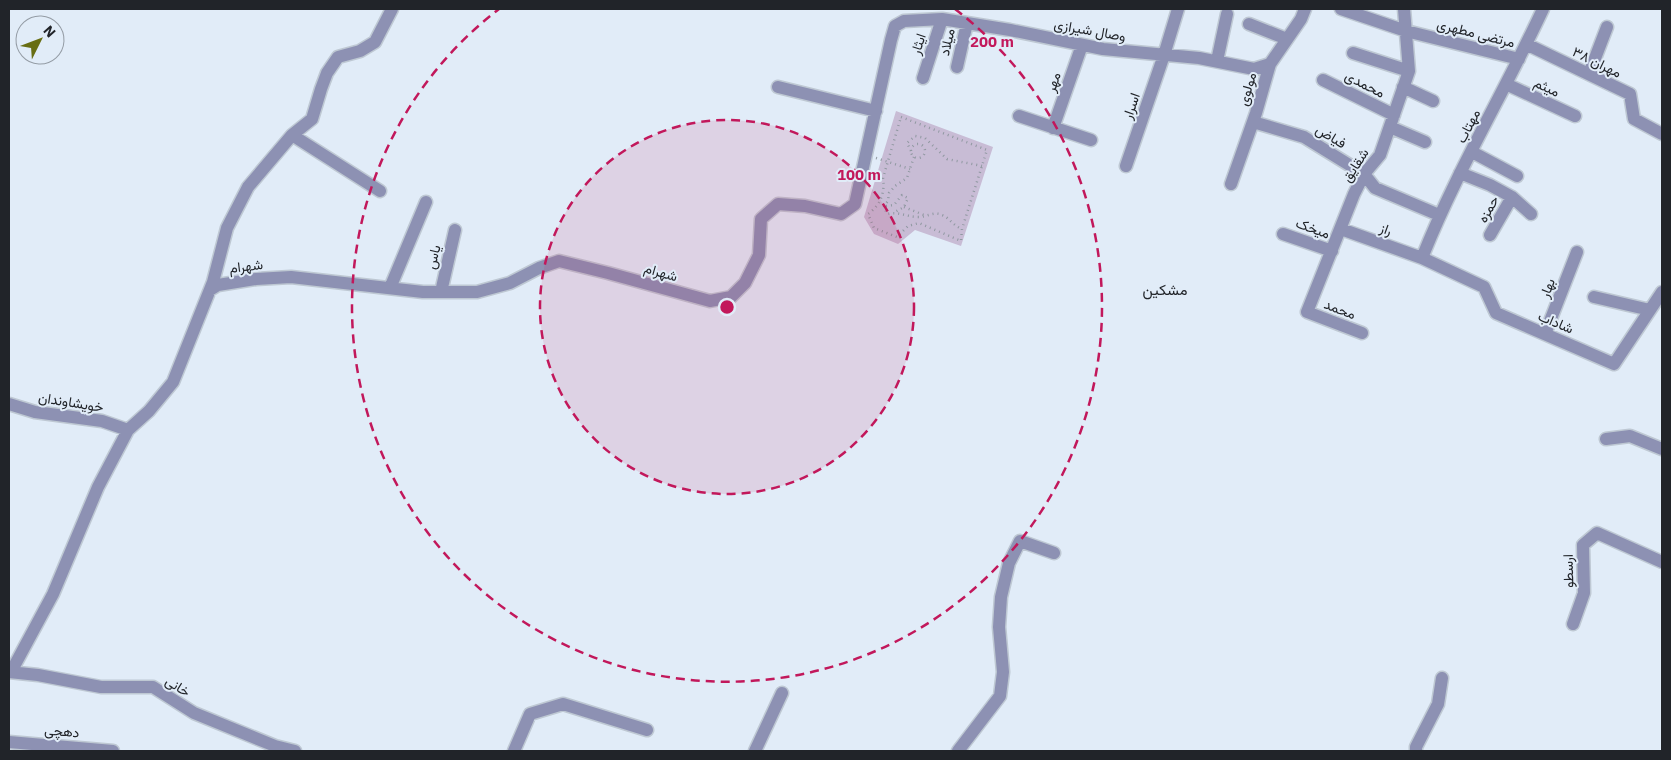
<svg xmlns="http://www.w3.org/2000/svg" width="1671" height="760" font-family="'IBM Plex Sans',Vazirmatn,sans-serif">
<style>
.green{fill:#c8bcd5}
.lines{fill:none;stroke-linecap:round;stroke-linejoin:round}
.minor-casing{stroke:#bec8d3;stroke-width:15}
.path{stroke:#9098a1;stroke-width:2.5;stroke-dasharray:1 4;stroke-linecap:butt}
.minor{stroke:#8d91b3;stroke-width:12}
.ring{fill:none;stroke:#c2185b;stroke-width:2.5;stroke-dasharray:9 6}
.labels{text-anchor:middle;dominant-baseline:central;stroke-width:4;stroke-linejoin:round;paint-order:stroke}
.street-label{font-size:14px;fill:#212429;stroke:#e1ecf8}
.neighbourhood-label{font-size:15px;fill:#212429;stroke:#e1ecf8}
.centre{fill:#c2185b;stroke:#e1ecf8;stroke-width:2.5}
.ring-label{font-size:15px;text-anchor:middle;font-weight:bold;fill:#c2185b;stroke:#e1ecf8;stroke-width:4;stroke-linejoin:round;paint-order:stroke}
</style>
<rect width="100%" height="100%" fill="#e1ecf8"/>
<path class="green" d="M 896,111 L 993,147 L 961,246 L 915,230 L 898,244 L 874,234 L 864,217 Z"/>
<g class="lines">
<defs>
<path id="minor" d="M 1341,9 L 1406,31 L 1519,59
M 1249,24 L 1287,39
M 1526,44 L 1630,94 L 1634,119 L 1662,134
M 1353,53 L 1409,71
M 1217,61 L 1227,14
M 957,67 L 967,23
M 1589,74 L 1607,27
M 923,78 L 942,19
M 1323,80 L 1394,115
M 1506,84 L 1575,116
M 778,87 L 876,111
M 1403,87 L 1433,101
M 1019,116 L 1091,140
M 1253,122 L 1304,137 L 1364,174 L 1375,188 L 1439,215
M 1390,127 L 1425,142
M 1053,128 L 1082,45
M 292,135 L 380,191
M 1472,152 L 1517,176
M 1126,166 L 1164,55 L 1178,9
M 1460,173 L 1490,185 L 1512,197 L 1531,214
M 1231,184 L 1256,113 L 1270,64 L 1301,19 L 1305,9
M 1341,229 L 1422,258 L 1484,287 L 1496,313 L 1614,364 L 1662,292
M 1283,234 L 1332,251
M 1490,235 L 1512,197
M 1422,258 C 1456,172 1504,93 1543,9
M 390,288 L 426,202
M 210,290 L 218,285 L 256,279 L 291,277 L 423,292 L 477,292 L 510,283 L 539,268 L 559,261 L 608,273 L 710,301 L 731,297 L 745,283 L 759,255 L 761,219 L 778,204 L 805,206 L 841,214 L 855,204 L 891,40 L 895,26 L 904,21 L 942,19 L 1010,30 L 1103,49 L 1199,58 L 1254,69 L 1270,64
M 441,292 L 455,230
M 1594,297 L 1650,310
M 1362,333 L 1307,312 L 1354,194 L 1364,174 L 1380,155 L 1409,71 L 1404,9
M 1545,334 L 1577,252
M 9,404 L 35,412 L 102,421 L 128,430
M 1606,439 L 1630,436 L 1662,449
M 1573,624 L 1584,593 L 1583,545 L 1597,533 L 1662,562
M 9,672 L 38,675 L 101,687 L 153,687 L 194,713 L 275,746 L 295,751
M 11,672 L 53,594 L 98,487 L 128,430 L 149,411 L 173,382 L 213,282 L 227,228 L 248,187 L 292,135 L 312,119 L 321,89 L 327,73 L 338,57 L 360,51 L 375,42 L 392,9
M 9,742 L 113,751
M 514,751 L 530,714 L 563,704 L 647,730
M 755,751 L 782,693
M 958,751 L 1000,696 L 1003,672 L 999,627 L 1001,597 L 1009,563 L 1020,541 L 1054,553
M 1416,751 L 1416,747 L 1438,704 L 1442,678"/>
</defs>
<use href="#minor" class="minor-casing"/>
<path class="path" d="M 901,117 L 987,150 L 962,229 L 961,241 L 919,223 L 908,226 L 897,237 L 874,228 L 868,214 C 881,205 885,192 883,178 Z
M911 151a7 7 0 1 1 14 0a7 7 0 1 1-14 0Z
M 911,151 L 907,143 L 915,136 L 925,138 L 947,159 L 982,166
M 914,157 L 907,178 L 895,186 L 889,193 L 888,201 L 884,206 L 887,214 C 899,211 906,217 919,217 C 927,217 934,211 942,215 C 950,218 952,225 962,229
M 876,158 L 910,169
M 886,206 L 894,205 L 902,195 L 908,198 L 904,207 L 895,212
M 904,207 L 924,215"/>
<use href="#minor" class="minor"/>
</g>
<circle cx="727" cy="307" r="187" fill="#c2185b" fill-opacity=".12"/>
<g class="ring">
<circle cx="727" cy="307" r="187"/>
<path d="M955 9A375 375 0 1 1 499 9"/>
</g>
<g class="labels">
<g class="street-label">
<text transform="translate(1090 30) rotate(10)">وصال شیرازی</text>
<text transform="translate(1476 33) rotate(14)">مرتضی مطهری</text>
<text transform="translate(947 42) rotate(-77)">میلاد</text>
<text transform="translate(918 44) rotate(-72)">ایثار</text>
<text transform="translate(1597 62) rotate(26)">مهران ۳۸</text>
<text transform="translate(1053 82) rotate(-71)">مهر</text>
<text transform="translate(1365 84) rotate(27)">محمدی</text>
<text transform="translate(1547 87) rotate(25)">میثم</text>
<text transform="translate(1247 89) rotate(-74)">مولوی</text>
<text transform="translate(1131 106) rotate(-71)">اسرار</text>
<text transform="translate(1468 126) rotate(-63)">مهتاب</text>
<text transform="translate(1331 136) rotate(31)">فیاض</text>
<text transform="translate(1355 165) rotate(-57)">شقایق</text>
<text transform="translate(1488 209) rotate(-61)">حمزه</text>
<text transform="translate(1313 228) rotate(20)">میخک</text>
<text transform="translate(1386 229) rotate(20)">راز</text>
<text transform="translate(433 257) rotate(-77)">یاس</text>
<text transform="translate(246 266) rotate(-7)">شهرام</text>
<text transform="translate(661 272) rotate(16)">شهرام</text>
<text transform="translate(1547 288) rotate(-69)">بهار</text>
<text transform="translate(1340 309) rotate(21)">محمد</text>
<text transform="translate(1556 322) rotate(23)">شاداب</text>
<text transform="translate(71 402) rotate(9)">خویشاوندان</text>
<text transform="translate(1568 571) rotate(-91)">ارسطو</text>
<text transform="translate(178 686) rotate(32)">خانی</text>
<text transform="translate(62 731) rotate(5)">دهچی</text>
</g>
<g class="neighbourhood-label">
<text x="1165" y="289">مشکین</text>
</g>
</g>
<circle cx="727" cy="307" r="8" class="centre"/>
<g class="ring-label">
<text x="992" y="47">200 m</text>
<text x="859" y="180">100 m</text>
</g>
<rect width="1671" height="760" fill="none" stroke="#212429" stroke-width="20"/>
<g transform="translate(40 40) rotate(48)"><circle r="24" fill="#e1ecf8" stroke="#949ca5"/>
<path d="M0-4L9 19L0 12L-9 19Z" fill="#686e13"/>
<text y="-8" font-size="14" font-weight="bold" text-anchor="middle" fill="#212429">N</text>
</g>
</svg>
